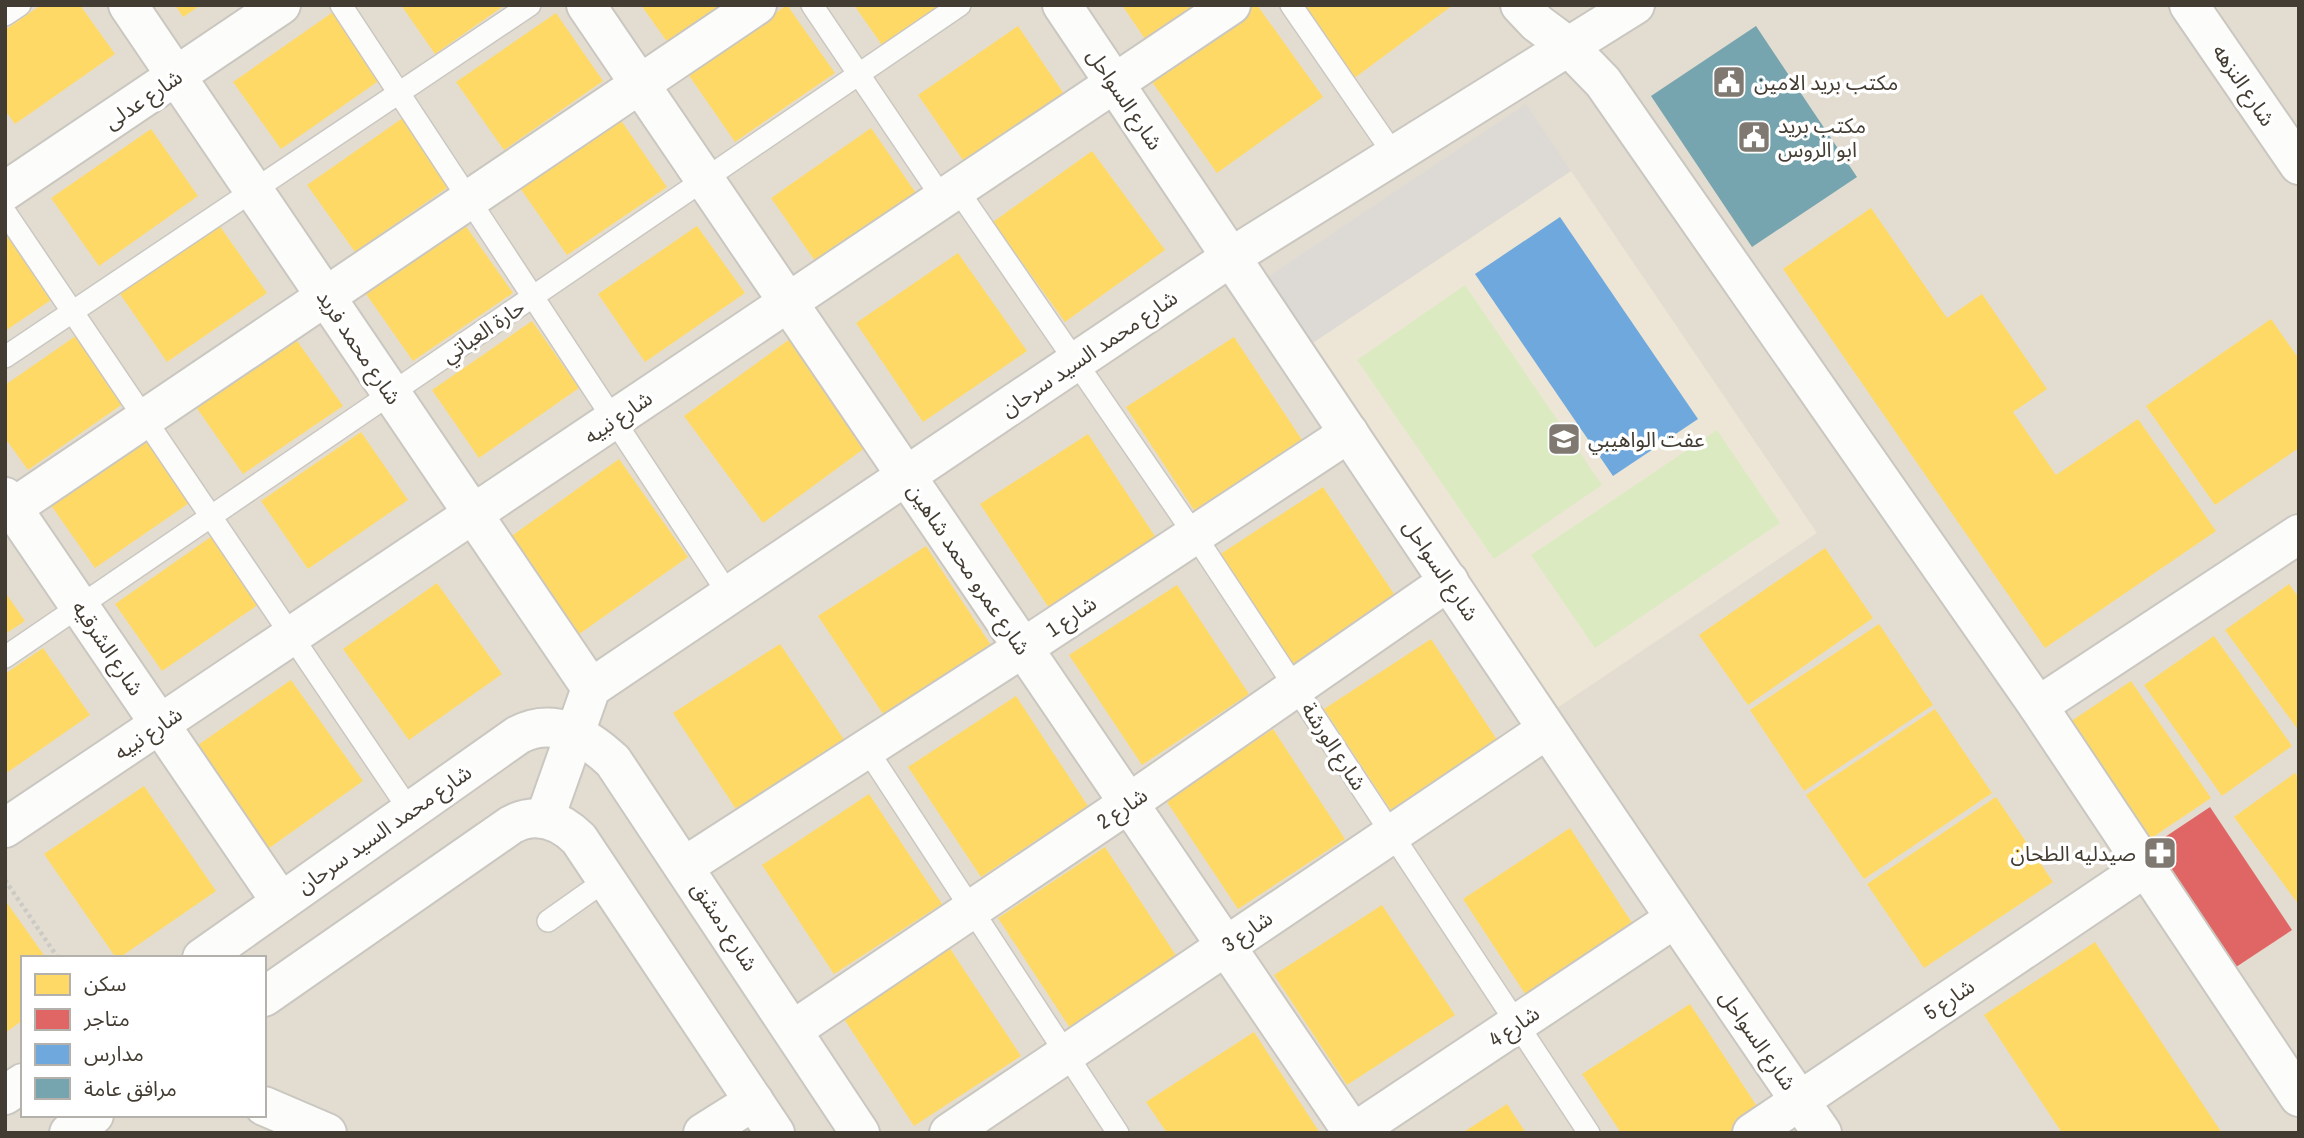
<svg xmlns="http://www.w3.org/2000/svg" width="2304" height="1138" font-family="'Archivo Narrow','Noto Sans Arabic',sans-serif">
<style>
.residential{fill:#e3ddd1;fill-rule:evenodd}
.education{fill:#ede6d6}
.green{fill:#dceac2}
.parking{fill:#dddad5}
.homes{fill:#ffd966}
.shops{fill:#e06666}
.schools{fill:#6fa8dc}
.public{fill:#76a5af}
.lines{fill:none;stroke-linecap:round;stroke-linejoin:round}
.service-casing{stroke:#cac7c1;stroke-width:24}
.minor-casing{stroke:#cac7c1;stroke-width:42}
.tertiary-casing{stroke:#cac7c1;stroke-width:42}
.path{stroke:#cccac5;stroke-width:4.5;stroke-dasharray:3.5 3.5;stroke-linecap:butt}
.service{stroke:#fcfcfb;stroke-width:21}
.minor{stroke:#fcfcfb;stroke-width:38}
.tertiary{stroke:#fcfcfb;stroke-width:38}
.labels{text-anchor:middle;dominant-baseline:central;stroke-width:7;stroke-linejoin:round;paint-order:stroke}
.poi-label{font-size:21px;fill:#433c32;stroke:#fff;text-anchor:start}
.street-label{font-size:21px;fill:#433c32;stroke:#fff}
</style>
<rect width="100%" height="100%" fill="#eeebe5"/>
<path class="residential" d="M 5,5 L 2299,5 L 2299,1133 L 5,1133 ZM 23,958 L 264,958 L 264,1115 L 23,1115 Z"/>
<path class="education" d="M 1571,171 L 1817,533 L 1557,708 L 1311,344 Z"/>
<path class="green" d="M 1465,285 L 1602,485 L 1494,559 L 1357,360 Z
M 1717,430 L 1780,523 L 1595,648 L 1531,555 Z"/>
<path class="parking" d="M 1526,104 L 1571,171 L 1311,344 L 1266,278 Z"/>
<path class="homes" d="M 41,5 L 80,5 L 115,54 L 15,124 L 5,110 L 5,30 Z
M 175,5 L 201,5 L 183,17 Z
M 401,5 L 505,5 L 435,54 Z
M 641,5 L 722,5 L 668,43 Z
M 787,5 L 835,73 L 735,142 L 688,74 Z
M 854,5 L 945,5 L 884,48 Z
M 1122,5 L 1206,5 L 1149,45 Z
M 1252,5 L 1257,5 L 1323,97 L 1217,173 L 1150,79 Z
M 1299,5 L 1453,5 L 1353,79 Z
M 333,12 L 380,80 L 281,149 L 233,82 Z
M 556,13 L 603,81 L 504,150 L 456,82 Z
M 1018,26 L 1064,94 L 965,163 L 918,95 Z
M 407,115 L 454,183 L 355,252 L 307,185 Z
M 620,119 L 667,187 L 567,255 L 520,188 Z
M 871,128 L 918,196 L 818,265 L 771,198 Z
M 151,129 L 198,196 L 99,266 L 51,198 Z
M 1092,151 L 1165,250 L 1065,322 L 993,222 Z
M 1871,208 L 1947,318 L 1982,294 L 2047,389 L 2013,412 L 2056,475 L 2138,419 L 2216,531 L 2045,648 L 1783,269 Z
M 219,225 L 267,293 L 167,362 L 120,294 Z
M 465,225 L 513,293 L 413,361 L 366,294 Z
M 697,226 L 745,293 L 645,362 L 598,294 Z
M 5,229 L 54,298 L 5,331 Z
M 958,253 L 1027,351 L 923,422 L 856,323 Z
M 2271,319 L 2299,359 L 2299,448 L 2215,505 L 2146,406 Z
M 532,321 L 579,388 L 479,458 L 432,390 Z
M 80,333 L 127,401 L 28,470 L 5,438 L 5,385 Z
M 794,336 L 873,442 L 763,523 L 684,416 Z
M 1234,337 L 1306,446 L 1198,516 L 1126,407 Z
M 295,338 L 343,406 L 243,474 L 196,407 Z
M 148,431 L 195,499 L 95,568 L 48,501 Z
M 361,432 L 408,500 L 308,569 L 261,501 Z
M 1088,434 L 1160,544 L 1053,614 L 980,504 Z
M 619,459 L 688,557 L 575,637 L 506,540 Z
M 1323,487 L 1396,597 L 1288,667 L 1216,557 Z
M 215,534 L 262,602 L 162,671 L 115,604 Z
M 926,546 L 998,656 L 891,726 L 818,616 Z
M 1825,548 L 1873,618 L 1748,705 L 1699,635 Z
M 437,583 L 502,674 L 409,740 L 343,649 Z
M 2289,584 L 2299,598 L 2299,731 L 2225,630 Z
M 1177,585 L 1249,694 L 1142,765 L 1069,655 Z
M 5,592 L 25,621 L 5,634 Z
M 1879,624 L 1933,705 L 1804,791 L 1750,710 Z
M 2214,636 L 2292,746 L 2222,796 L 2144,685 Z
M 1431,639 L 1503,749 L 1396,818 L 1324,709 Z
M 780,644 L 853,753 L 745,823 L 673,713 Z
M 43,648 L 90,715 L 5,774 L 5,674 Z
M 291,680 L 363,781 L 261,854 L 188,752 Z
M 2131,681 L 2211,798 L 2141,845 L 2061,728 Z
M 1016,696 L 1088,806 L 981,877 L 908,767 Z
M 1935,709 L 1992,793 L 1864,879 L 1806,795 Z
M 1273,729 L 1345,839 L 1238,909 L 1165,799 Z
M 2295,773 L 2299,778 L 2299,905 L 2234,817 Z
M 144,786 L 216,891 L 119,958 L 116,958 L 44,854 Z
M 869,794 L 942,904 L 834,974 L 762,865 Z
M 1996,797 L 2053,882 L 1924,968 L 1867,884 Z
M 1570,828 L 1642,938 L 1535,1009 L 1463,899 Z
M 1105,847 L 1177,957 L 1070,1028 L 998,918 Z
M 5,900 L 46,958 L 23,958 L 23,1020 L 5,1033 Z
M 1382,905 L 1455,1015 L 1347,1085 L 1274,975 Z
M 2095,942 L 2222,1133 L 2062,1133 L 1984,1015 Z
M 949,947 L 1021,1056 L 914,1126 L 842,1016 Z
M 1690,1004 L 1762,1114 L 1733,1133 L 1621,1133 L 1582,1074 Z
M 1254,1032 L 1320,1133 L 1167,1133 L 1146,1102 Z
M 1507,1104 L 1526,1133 L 1462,1133 Z"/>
<path class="shops" d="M 2210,807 L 2292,930 L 2230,971 L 2147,849 Z"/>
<path class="schools" d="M 1560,217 L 1698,419 L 1613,476 L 1475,274 Z"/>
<path class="public" d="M 1756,26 L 1857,177 L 1752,247 L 1651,96 Z"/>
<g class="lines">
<defs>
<path id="service" d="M 341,5 L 729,595
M 812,5 L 943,199
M 1291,5 L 1395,156
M 5,15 L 20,5
M 957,189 L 1194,534 L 1589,1133
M 5,212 L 410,811
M 5,357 L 530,5
M 5,657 L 960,5
M 866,748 L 1118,1133
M 548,921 L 606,880"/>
<path id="minor" d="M 128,5 L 591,688
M 586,5 L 1353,1133
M 1520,5 L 1537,23 L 1568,46
M 5,191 L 281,5
M 5,497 L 281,902
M 5,513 L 757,5
M 2038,706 L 2299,534
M 545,818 L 591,688 L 1231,257 L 1635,5
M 5,828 L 1231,5
M 685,866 L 1023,648 L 1349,433
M 793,1030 L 1129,803 L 1449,581
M 264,1106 L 327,1133
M 703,1133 L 754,1101
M 949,1133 L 1546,730
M 1353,1133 L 1674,919
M 1752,1133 L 2146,867"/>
<path id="tertiary" d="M 1062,5 C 1315,382 1565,759 1822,1133
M 2189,5 L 2299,165
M 1568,46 L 1603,82 L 2038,706 L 2299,1097
M 202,958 L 518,735 C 554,716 586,736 613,761 L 860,1133
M 264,997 L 511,825 C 536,811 560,820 579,839 L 775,1133
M 5,1095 L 23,1083
M 69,1133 L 94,1115"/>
</defs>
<use href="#service" class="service-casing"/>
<use href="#minor" class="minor-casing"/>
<use href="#tertiary" class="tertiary-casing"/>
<path class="path" d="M 5,880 L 58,958"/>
<use href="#service" class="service"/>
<use href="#minor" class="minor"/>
<use href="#tertiary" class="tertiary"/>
</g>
<defs>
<symbol id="civic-square" viewBox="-11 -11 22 22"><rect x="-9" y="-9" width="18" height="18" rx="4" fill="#7f7971" stroke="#fff"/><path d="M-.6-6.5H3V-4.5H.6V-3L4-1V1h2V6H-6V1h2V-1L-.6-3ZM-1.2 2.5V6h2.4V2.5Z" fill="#fff"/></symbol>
<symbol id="school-square" viewBox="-11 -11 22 22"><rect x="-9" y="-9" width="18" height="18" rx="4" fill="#7f7971" stroke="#fff"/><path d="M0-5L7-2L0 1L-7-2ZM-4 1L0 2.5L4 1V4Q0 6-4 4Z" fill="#fff"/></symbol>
<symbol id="pharmacy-square" viewBox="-11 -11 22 22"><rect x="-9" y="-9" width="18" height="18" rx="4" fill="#7f7971" stroke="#fff"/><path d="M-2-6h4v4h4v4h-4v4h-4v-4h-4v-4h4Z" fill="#fff"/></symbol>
</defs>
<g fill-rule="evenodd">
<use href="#civic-square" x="1710" y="63" width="38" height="38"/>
<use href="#civic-square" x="1735" y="118" width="38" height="38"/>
<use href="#school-square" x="1545" y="420" width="38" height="38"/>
<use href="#pharmacy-square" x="2141" y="834" width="38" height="38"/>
</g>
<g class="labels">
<g class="poi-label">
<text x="1754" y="82">مكتب بريد الامين</text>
<text x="1778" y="125">مكتب بريد<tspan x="1778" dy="24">ابو الروس</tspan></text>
<text x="1588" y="439">عفت الواهيبي</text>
<text x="2136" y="853" text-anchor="end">صيدليه الطحان</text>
</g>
<g class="street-label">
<text transform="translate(2244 85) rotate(56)">شارع النزهه</text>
<text transform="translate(143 99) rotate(-34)">شارع عدلى</text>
<text transform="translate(1125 99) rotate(56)">شارع السواحل</text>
<text transform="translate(483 331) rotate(-34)">حارة العباتي</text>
<text transform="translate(359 347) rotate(56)">شارع محمد فريد</text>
<text transform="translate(1089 353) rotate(-34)">شارع محمد السيد سرحان</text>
<text transform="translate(618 417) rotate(-34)">شارع نبيه</text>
<text transform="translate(969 569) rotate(56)">شارع عمرو محمد شاهين</text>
<text transform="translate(1441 570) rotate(56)">شارع السواحل</text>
<text transform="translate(1071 616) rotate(-34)">شارع 1</text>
<text transform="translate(108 648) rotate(56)">شارع الشرقيه</text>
<text transform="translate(148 733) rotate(-34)">شارع نبيه</text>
<text transform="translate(1334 746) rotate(57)">شارع الورشة</text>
<text transform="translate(1122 808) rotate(-34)">شارع 2</text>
<text transform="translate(384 829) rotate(-35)">شارع محمد السيد سرحان</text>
<text transform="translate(725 926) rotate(57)">شارع دمشق</text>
<text transform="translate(1247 931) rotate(-34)">شارع 3</text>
<text transform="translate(1949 999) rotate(-34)">شارع 5</text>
<text transform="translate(1514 1026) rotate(-34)">شارع 4</text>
<text transform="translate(1758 1040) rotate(55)">شارع السواحل</text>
</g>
</g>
<rect width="2304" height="1138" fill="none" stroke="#433c32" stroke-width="14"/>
<rect x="21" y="956" width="245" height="161" fill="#ffffff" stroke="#b4b1ad" stroke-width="2"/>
<rect x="35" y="974" width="35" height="21" fill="#ffd966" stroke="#b4b1ad" stroke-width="2"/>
<text x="84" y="991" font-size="21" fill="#433c32">سكن</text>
<rect x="35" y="1009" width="35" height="21" fill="#e06666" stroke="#b4b1ad" stroke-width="2"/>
<text x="84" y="1026" font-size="21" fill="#433c32">متاجر</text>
<rect x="35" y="1044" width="35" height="21" fill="#6fa8dc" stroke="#b4b1ad" stroke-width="2"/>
<text x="84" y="1061" font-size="21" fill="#433c32">مدارس</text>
<rect x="35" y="1078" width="35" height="21" fill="#76a5af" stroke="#b4b1ad" stroke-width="2"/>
<text x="84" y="1096" font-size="21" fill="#433c32">مرافق عامة</text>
</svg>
